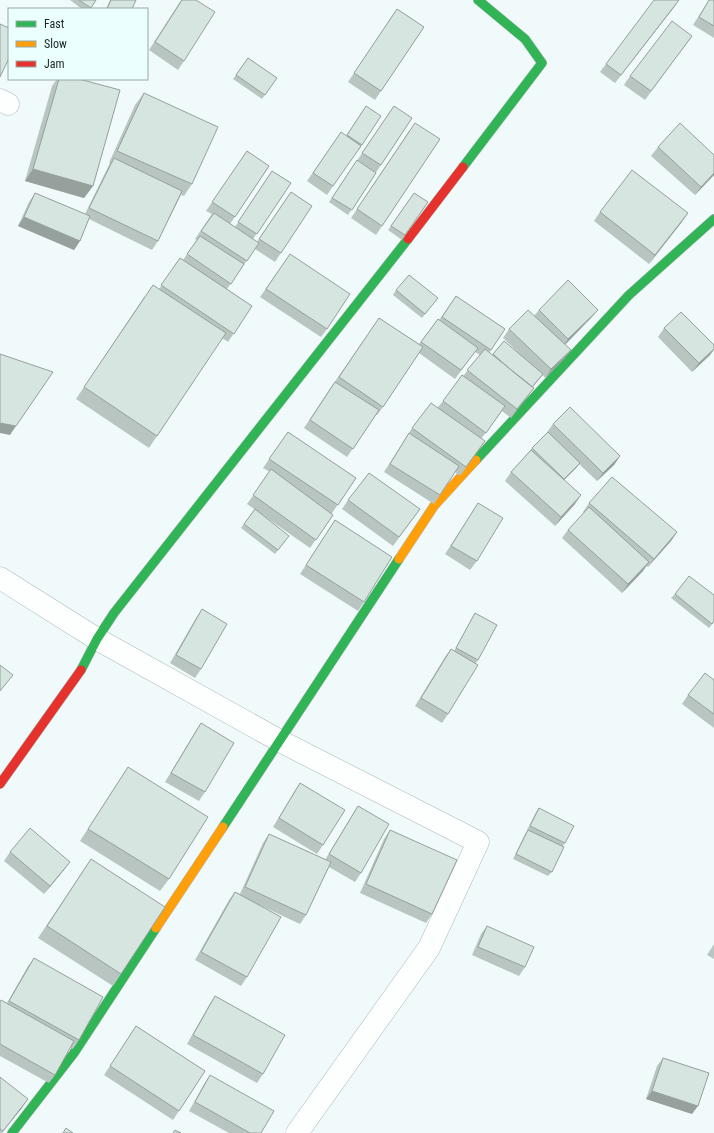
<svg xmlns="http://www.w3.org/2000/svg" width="714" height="1133" font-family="'Roboto Condensed',sans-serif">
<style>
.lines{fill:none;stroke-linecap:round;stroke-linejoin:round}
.street-casing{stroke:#aeb9b9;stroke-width:23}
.fast-casing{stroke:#aeb9b9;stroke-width:10}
.slow-casing{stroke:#aeb9b9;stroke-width:10}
.jam-casing{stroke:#aeb9b9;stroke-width:10}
.street{stroke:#fdfefe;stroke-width:22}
.fast{stroke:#30b455;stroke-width:9}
.slow{stroke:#ff9f0a;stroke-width:9}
.jam{stroke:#e5322d;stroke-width:9}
.wall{fill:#b8c5c0}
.shaded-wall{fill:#96a09c}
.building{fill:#d6e5df;stroke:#96a09c}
</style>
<rect width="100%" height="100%" fill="#f0fafa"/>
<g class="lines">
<defs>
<path id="street" d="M 0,100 L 8,104
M 0,578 L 97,639 L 280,741 L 478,842 L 429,948 L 297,1133"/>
<path id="fast" d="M 463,167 L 542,63 L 525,39 L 478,0
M 476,460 L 629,295 L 714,219
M 81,670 L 97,639 L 114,613 L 408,239
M 223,827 L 399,559
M 12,1133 L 74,1053 L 156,928"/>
<path id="slow" d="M 399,559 L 434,506 L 476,460
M 156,928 L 223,827"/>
<path id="jam" d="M 408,239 L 463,167
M 0,784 L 81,670"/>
</defs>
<use href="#street" class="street-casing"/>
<use href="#fast" class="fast-casing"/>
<use href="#slow" class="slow-casing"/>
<use href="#jam" class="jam-casing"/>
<use href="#street" class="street"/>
<use href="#fast" class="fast"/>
<use href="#slow" class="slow"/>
<use href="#jam" class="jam"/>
</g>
<path class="wall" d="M 70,0 L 96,0 L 90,9 L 82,9 Z
M 110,0 L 136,0 L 132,9 L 106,9 Z
M 181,0 L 184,61 L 178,70 L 149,50 Z
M 709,0 L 714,0 L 714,38 L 693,25 Z
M 675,6 L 615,83 L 600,72 L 606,64 Z
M 397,9 L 424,27 L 375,100 L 348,82 Z
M 692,36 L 645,100 L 624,85 L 630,76 Z
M 248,58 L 277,78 L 262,99 L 233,79 Z
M 57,79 L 79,79 L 93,186 L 84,198 L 25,181 L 52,86 Z
M 144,93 L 192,184 L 184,196 L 181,195 L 158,241 L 152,250 L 89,219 L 80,241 L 74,250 L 18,226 L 29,202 L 35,193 L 85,214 L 108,167 L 110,163 L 109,163 L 135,105 Z
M 366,106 L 362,145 L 359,150 L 358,149 L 327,195 L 307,181 L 341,132 L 346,136 Z
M 394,106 L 412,118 L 348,215 L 329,202 Z
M 409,131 L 440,139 L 376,235 L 351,218 Z
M 658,147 L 714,155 L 714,175 L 695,195 L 651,156 Z
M 247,151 L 269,166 L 230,224 L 235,227 L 272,171 L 291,183 L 253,239 L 257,242 L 291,192 L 312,206 L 275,262 L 255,249 L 227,289 L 252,306 L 228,342 L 222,338 L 149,448 L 76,399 L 144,297 L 159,289 L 180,258 L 183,260 L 197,240 L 195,239 L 212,214 L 206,211 Z
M 414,193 L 428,202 L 402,240 L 388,230 Z
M 600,212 L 688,213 L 649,264 L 594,221 Z
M 290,254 L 327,329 L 321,337 L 260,297 Z
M 396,290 L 438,298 L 422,318 L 393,295 Z
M 456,296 L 505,329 L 489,353 L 492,355 L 504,341 L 526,360 L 503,338 L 509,329 L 534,316 L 539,310 L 598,310 L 591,318 L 565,344 L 565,358 L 545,378 L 543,375 L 533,387 L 534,388 L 528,396 L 511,418 L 502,411 L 481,439 L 485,441 L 460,476 L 455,472 L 434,504 L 384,472 L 412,428 L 438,407 L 443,401 L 480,355 L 475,352 L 455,379 L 419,353 L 383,407 L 377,415 L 376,415 L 347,457 L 304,428 L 329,390 L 379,318 L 419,344 L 438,319 L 439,320 Z
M 664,328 L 714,345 L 714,350 L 710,355 L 692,372 L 658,337 Z
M 553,424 L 620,456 L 614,465 L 597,481 L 579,464 L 577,467 L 564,480 L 575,504 L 555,526 L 505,481 L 511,472 L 529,452 L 532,448 L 548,433 L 547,432 Z
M 288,432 L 356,478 L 332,513 L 333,515 L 310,548 L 247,504 L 270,472 L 263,468 Z
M 348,500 L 420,509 L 393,546 L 342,509 Z
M 478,503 L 477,561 L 470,570 L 445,554 Z
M 589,503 L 677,532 L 671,541 L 648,567 L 646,566 L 643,571 L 622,593 L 562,538 L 568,530 L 584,513 L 583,512 Z
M 255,509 L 286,540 L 275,554 L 241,528 Z
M 335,520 L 364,602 L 358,611 L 300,574 Z
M 675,594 L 714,595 L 714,622 L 709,628 L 671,598 Z
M 202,609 L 201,669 L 195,678 L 170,663 L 196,618 Z
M 475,613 L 478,660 L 475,664 L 448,714 L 442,723 L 415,706 L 445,657 L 451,649 L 454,651 L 472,618 Z
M 714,680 L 714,728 L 682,704 L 688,695 Z
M 201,723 L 205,792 L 199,801 L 165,782 L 195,732 Z
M 128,767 L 169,879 L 160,891 L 80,841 Z
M 300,783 L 323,845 L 317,854 L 273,827 L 294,792 Z
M 358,806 L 361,873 L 355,882 L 329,867 L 306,915 L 300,924 L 255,903 L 247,977 L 241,986 L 195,960 L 229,900 L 235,892 L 240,894 L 263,843 L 269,834 L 325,860 L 352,815 Z
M 539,808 L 565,843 L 563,846 L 552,872 L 548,876 L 513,859 L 525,834 L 528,830 L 527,830 L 536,812 Z
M 390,830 L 432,914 L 426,923 L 360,893 L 384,839 Z
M 10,852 L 64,870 L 44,894 L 4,861 Z
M 91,859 L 121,974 L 113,986 L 38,938 Z
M 487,926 L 525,967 L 519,976 L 472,955 L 481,934 Z
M 714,944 L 714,959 L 707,955 Z
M 34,958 L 79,1040 L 73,1049 L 70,1048 L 55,1075 L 49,1083 L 0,1056 L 0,1002 L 7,1003 L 28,966 Z
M 215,996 L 263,1074 L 257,1083 L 187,1044 L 209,1005 Z
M 136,1026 L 205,1071 L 173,1120 L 104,1075 Z
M 663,1058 L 692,1114 L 646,1099 L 657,1066 Z
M 210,1075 L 261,1133 L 229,1133 L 189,1111 L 204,1084 Z
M 0,1077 L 22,1108 L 2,1133 L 0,1133 Z"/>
<path class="shaded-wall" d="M 679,0 L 675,6 L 615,83 L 621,75 Z
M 33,169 L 93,186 L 84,198 L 25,181 Z
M 714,173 L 714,175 L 695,195 L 701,187 Z
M 688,213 L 682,222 L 649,264 L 655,255 Z
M 24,217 L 80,241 L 74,250 L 18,226 Z
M 598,310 L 591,318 L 562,348 L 568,339 Z
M 714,349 L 710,355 L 692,372 L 699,363 Z
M 571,350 L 565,358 L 545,378 L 551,369 Z
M 534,388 L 528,396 L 511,418 L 517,409 Z
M 0,423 L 16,426 L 10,435 L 0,433 Z
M 620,456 L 614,465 L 597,481 L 603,473 Z
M 580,463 L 577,467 L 560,484 L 563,479 Z
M 581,495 L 575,504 L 555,526 L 561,517 Z
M 677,532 L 671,541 L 648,567 L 654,559 Z
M 649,562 L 643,571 L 622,593 L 628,584 Z
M 70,862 L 64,870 L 44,894 L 50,886 Z
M 652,1091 L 698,1106 L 692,1114 L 646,1099 Z
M 28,1099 L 22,1108 L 1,1133 Z"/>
<path class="building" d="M 79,0 L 96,0 L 91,8 Z
M 111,0 L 136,0 L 132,9 L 107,9 Z
M 182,0 L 196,0 L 215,12 L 184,61 L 155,42 Z
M 654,0 L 679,0 L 621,75 L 606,64 Z
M 709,0 L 714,0 L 714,26 L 699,17 Z
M 397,9 L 424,27 L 381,91 L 354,73 Z
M 672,21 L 692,36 L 651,91 L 630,76 Z
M 0,24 L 9,28 L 9,58 L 0,77 Z
M 248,58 L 277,78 L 265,95 L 236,75 Z
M 59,79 L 79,79 L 120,90 L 93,186 L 33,169 Z
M 144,93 L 218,127 L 192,184 L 117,151 Z
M 366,106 L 381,116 L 362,145 L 347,135 Z
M 394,106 L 412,118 L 381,165 L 362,153 Z
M 415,123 L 440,139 L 382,226 L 357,209 Z
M 680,123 L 714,155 L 714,173 L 701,187 L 658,147 Z
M 341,132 L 361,146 L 333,186 L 313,173 Z
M 247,151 L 269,166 L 235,217 L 212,202 Z
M 114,158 L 182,191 L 158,241 L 89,208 Z
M 357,160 L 376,173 L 352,210 L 332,198 Z
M 632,170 L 688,213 L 655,255 L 600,212 Z
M 272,171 L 291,183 L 257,234 L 238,222 Z
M 291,192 L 312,206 L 281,253 L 259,239 Z
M 35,193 L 90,216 L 80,241 L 24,217 Z
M 414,193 L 428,202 L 405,235 L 391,226 Z
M 214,213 L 259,243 L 247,261 L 201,231 Z
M 200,236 L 244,264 L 231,284 L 187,254 Z
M 290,254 L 350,294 L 327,329 L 266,289 Z
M 180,258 L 252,306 L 234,334 L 161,285 Z
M 409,275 L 438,298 L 425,314 L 396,290 Z
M 568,280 L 598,310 L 568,339 L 539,310 Z
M 153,285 L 226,333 L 157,436 L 84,387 Z
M 456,296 L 505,329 L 491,350 L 442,317 Z
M 528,310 L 571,350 L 551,369 L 509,329 Z
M 681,312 L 714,345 L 714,349 L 699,363 L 664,328 Z
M 379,318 L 423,347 L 383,407 L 339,377 Z
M 438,319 L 478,348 L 461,370 L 421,342 Z
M 504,341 L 543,374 L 532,387 L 511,370 L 493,354 Z
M 485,349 L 534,388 L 517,409 L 467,370 Z
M 0,354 L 53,372 L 16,426 L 0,423 Z
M 462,375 L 505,406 L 486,433 L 443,401 Z
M 335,382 L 379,410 L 353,449 L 310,420 Z
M 431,403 L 485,441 L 466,467 L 412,428 Z
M 570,407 L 620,456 L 603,473 L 553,424 Z
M 288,432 L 356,478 L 338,505 L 269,459 Z
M 548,432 L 580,463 L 564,479 L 532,448 Z
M 409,433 L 459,466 L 440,495 L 390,464 Z
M 531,450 L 581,495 L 561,517 L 511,472 Z
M 271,469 L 333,515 L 316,540 L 253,495 Z
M 369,473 L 420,509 L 399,537 L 348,500 Z
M 612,477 L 677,532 L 654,559 L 589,503 Z
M 478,503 L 503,518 L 477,561 L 451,546 Z
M 589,507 L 649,562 L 628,584 L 568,530 Z
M 255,509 L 289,536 L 278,550 L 244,524 Z
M 335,520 L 392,557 L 364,602 L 306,565 Z
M 689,576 L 714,595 L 714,621 L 712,624 L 675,594 Z
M 202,609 L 227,624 L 201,669 L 176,655 Z
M 475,613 L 497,625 L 478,660 L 456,648 Z
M 451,649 L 478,665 L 448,714 L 421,698 Z
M 0,665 L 13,675 L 0,691 Z
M 705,673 L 714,680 L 714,714 L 688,695 Z
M 201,723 L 234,743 L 205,792 L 171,773 Z
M 128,767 L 208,817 L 169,879 L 88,829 Z
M 300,783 L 345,810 L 323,845 L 279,818 Z
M 358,806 L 389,824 L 361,873 L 329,854 Z
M 539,808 L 574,826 L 565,843 L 530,826 Z
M 30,828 L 70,862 L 50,886 L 10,852 Z
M 390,830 L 457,860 L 432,914 L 366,884 Z
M 528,830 L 564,847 L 552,872 L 516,854 Z
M 269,834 L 331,862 L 306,915 L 245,887 Z
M 91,859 L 165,907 L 121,974 L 47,926 Z
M 235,892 L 281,917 L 247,977 L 201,952 Z
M 487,926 L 534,947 L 525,967 L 478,947 Z
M 34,958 L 103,997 L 79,1040 L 9,1001 Z
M 215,996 L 285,1035 L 263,1074 L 193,1035 Z
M 1,1000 L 74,1041 L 55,1075 L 0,1044 L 0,1002 Z
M 136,1026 L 205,1071 L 179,1111 L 110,1066 Z
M 663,1058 L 709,1073 L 698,1106 L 652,1091 Z
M 210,1075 L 274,1111 L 261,1133 L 250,1133 L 195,1102 Z
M 0,1077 L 28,1099 L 3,1131 L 0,1129 Z
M 66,1128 L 73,1133 L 63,1133 Z
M 175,1130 L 181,1133 L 173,1133 Z"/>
<rect x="8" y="8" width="140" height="72" fill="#ebffff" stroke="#97a8a8"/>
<rect x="16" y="21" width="20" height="6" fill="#30b455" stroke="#97a8a8"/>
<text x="44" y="28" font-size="12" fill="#192626">Fast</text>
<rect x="16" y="41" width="20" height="6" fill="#ff9f0a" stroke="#97a8a8"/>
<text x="44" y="48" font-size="12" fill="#192626">Slow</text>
<rect x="16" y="61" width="20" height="6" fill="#e5322d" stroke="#97a8a8"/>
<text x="44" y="68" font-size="12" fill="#192626">Jam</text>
</svg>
